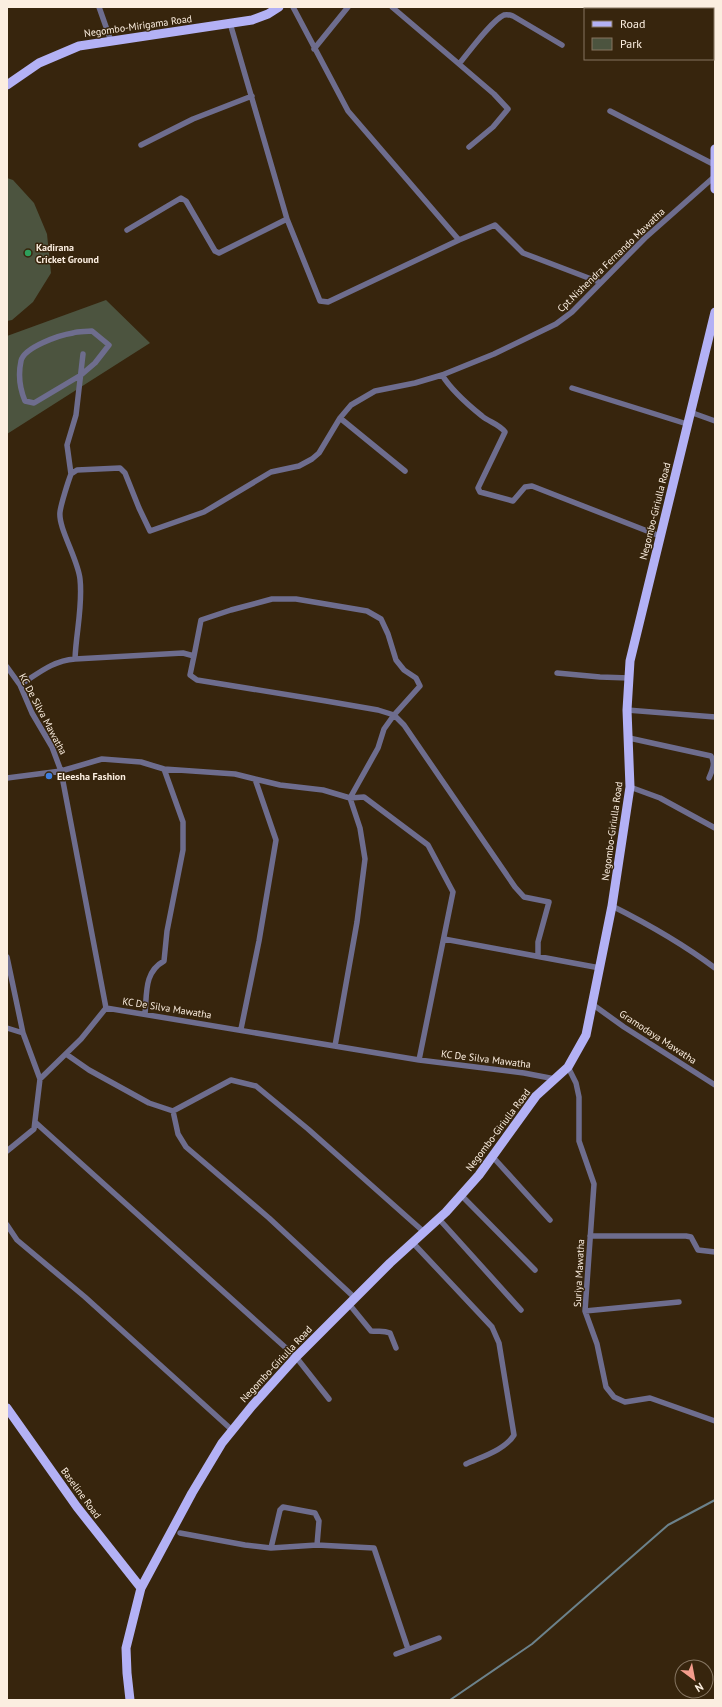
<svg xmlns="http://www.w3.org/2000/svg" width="722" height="1707" font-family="'PT Sans',sans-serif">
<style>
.green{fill:#4c543f}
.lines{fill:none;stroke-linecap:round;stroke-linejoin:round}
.stream{stroke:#6c828b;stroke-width:2}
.minor{stroke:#6e6d8e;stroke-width:5.5}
.tertiary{stroke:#6e6d8e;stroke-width:7}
.primary{stroke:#b3b1f5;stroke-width:9}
.leisure-dot{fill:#2e9e5b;stroke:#37250d;stroke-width:1.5}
.shop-dot{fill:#3f7fe0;stroke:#37250d;stroke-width:1.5}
.labels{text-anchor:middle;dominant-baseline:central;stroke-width:3;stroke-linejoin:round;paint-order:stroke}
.street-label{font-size:10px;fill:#fbeee0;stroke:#37250d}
.poi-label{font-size:10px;font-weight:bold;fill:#fbeee0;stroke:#37250d;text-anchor:start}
</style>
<rect width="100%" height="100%" fill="#37250d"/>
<path class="green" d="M 7,178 L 13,180 L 34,203 L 47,234 L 51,273 L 33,302 L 12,320 L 7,321 Z
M 106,300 L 150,343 L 7,434 L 7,336 Z"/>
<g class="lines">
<path class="stream" d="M 450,1700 L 532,1644 L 668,1525 L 715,1500"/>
<path class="minor" d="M 99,7 L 111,41
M 293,7 L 348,111 L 459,240
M 392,7 L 459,64 C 469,52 491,21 504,15 C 508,14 510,15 513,16 L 562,45
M 230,23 L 287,219 L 320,301 L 328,302 L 459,240 L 495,225 L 523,253 L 599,282
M 314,49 L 348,7
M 459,64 L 494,94 L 508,109 L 493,127 L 469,147
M 610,111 L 715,165
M 141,145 L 193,119 L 252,96
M 127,230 L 181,198 L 186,201 L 215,251 L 219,253 L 287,219
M 92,331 L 109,345 L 95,363 L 81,375 L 34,403 L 25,401 C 20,389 18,375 21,361 C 24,347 60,335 73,333 C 79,331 85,332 92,331 Z
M 442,375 C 452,391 467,404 482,416 C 489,422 499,424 505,432 L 478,488 L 480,492 L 513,501 L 525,487 L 532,486 L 660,536
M 572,388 L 687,424
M 690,412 L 715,421
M 340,418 L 405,471
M 71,474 L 67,445 L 76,415 L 83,354
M 194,656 L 201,620 L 231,610 L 272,599 L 296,599 L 367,611 L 381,619 L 388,634 L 396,660 L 404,670 L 416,678 L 420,686 L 394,715 L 404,725 L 515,887 L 524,897 L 549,902 L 538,942 L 538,956
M 75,659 L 183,653 L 194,656 L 190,675 L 197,680 L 326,701 L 378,710 L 394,715 L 384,729 L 378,748 L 350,798
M 7,667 L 20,685 L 32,713 L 52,747 L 61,771 L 106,1008 L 419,1060 L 524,1073 L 555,1079
M 557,673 L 600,677 L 629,678
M 20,685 C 39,673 52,661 75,659 C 76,632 83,606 80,579 C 78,559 58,528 60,512 C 61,504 68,482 71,474 L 77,470 L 120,468 L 125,473 L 139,508 L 150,531 L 204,512 L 271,472 L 299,466 L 312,459 L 319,453 L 340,418 L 351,405 L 375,391 L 415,383 L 442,375 L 494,354 L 556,324 L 572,312 L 645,238 L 714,177
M 627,710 L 715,717
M 629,738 L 711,756 C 716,763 712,771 709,778
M 7,778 L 61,771 L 102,759 L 141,762 L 164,769 L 235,774 L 255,779 L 276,840 L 259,941 L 241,1029
M 255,779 L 280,785 L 323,790 L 350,798 L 360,828 L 365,859 L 357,922 L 335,1046
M 630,787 L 660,798 L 715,828
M 350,798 L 364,797 L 428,845 L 453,892 L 419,1060
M 612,906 C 648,924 683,944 715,968
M 444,939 L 600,968
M 7,957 L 23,1033 L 40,1079 L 34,1129 L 7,1151
M 592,1004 L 624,1027 L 715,1085
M 145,1014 C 147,993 144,972 164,961 L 167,931 L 183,850 L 183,822 L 164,769
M 7,1028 L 23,1033
M 66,1054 L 89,1070 L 149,1103 L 173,1111 L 231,1080 L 256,1086 L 308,1129 L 424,1232
M 568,1067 L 576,1083 L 579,1097 L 579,1141 L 594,1184 L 585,1311 L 597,1344 L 606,1387 L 614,1397 L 625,1402 L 650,1398 L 715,1421
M 40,1079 L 81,1039 L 106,1008
M 173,1111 L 178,1134 L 186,1147 L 269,1218 L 355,1298
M 35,1122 L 296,1357 L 329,1399
M 492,1156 L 550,1220
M 461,1195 L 535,1270
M 439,1219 L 521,1310
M 7,1225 L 17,1240 L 85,1297 L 232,1430
M 590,1236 L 686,1236 L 691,1237 L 698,1250 L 715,1252
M 413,1243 L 492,1327 L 499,1343 L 514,1435 C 505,1450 481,1457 466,1464
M 349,1304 L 371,1331 C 378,1332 383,1330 390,1333 L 396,1348
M 585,1311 L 679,1302
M 180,1533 L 245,1545 L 271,1548 L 317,1545 L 374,1548 L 408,1649
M 271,1548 L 280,1510 L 283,1507 L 315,1513 L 319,1521 L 317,1545
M 396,1654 L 439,1638"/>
<path class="tertiary" d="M 713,48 L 715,49"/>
<path class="primary" d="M 7,85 L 39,63 L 79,46 L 252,20 L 268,14 L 279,7
M 715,149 L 715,189
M 7,1408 L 77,1507 L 141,1588
M 130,1700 L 127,1673 L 126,1648 L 141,1588 L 192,1493 L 222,1443 L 252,1406 L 296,1357 L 390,1263 L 446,1212 L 479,1175 L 536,1096 L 568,1067 L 586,1035 L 612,906 L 630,787 L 627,710 L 630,661 L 715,312"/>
</g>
<circle class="leisure-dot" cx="28" cy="253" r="4"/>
<circle class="shop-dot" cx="49" cy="776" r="4"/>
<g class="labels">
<g class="street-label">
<text transform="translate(138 26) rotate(-8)">Negombo-Mirigama Road</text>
<text transform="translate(611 260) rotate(-44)">Cpt.Nishendra Fernando Mawatha</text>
<text transform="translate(655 511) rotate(-76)">Negombo-Giriulla Road</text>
<text transform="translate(43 714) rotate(62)">KC De Silva Mawatha</text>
<text transform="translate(612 831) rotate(-82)">Negombo-Giriulla Road</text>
<text transform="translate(167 1008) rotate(9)">KC De Silva Mawatha</text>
<text transform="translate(658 1037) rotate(33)">Gramodaya Mawatha</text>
<text transform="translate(486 1059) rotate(7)">KC De Silva Mawatha</text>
<text transform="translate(498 1130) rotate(-53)">Negombo-Giriulla Road</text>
<text transform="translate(579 1273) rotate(-87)">Suriya Mawatha</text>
<text transform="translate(276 1364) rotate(-47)">Negombo-Giriulla Road</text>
<text transform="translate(81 1493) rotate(54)">Baseline Road</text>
</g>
<g class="poi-label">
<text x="36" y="247">Kadirana<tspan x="36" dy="12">Cricket Ground</tspan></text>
<text x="57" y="776">Eleesha Fashion</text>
</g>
</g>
<rect width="722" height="1707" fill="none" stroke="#fbeee0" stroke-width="16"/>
<rect x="584" y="8" width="130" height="52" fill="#37250d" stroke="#857561"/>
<rect x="592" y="21" width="20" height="6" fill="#b3b1f5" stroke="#857561"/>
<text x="620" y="28" font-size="12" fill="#fbeee0">Road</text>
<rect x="592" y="38" width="20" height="12" fill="#4c543f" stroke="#857561"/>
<text x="620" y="48" font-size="12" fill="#fbeee0">Park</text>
<g transform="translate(694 1679) rotate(148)"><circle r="19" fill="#37250d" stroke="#857561"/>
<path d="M0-3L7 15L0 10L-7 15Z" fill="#f49d8d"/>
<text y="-6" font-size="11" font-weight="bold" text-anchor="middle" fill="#fbeee0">N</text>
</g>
</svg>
